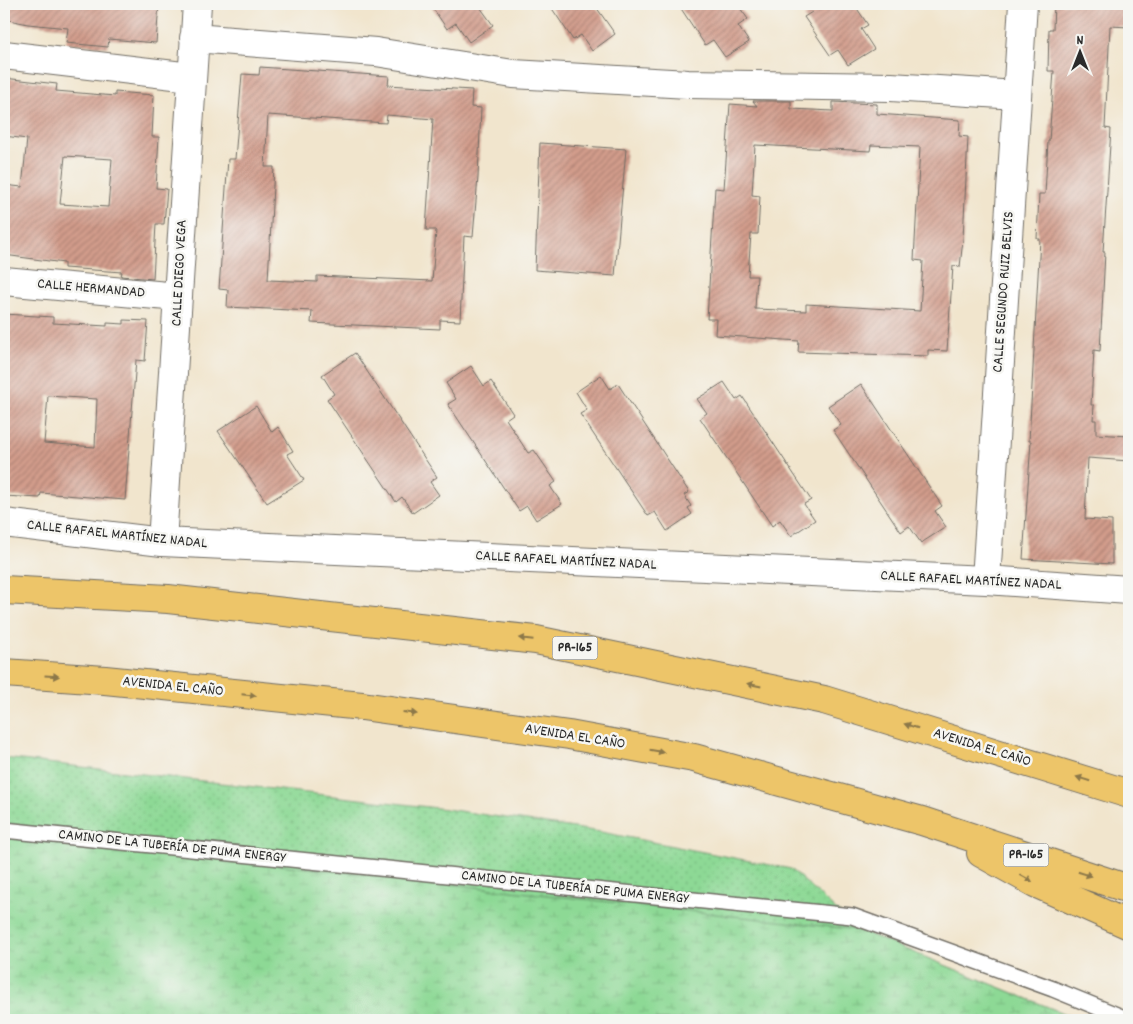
<svg xmlns="http://www.w3.org/2000/svg" width="1133" height="1024" font-family="Dekko,sans-serif">
<style>
.grass{fill:url(#grass-dots);stroke:#5c8260}
.wetland{fill:url(#wetland-marsh);stroke:#5c8260}
.building{fill:url(#building-hatch);fill-rule:evenodd}
.lines{fill:none;stroke-linecap:round;stroke-linejoin:round}
.service-casing{stroke:#706c64;stroke-width:18}
.minor-casing{stroke:#706c64;stroke-width:30}
.motorway-casing{stroke:#706c64;stroke-width:30}
.service{stroke:#fff;stroke-width:15}
.minor{stroke:#fff;stroke-width:28}
.motorway{stroke:#edc569;stroke-width:28}
.oneway{fill:#8c784a}
.labels{text-anchor:middle;dominant-baseline:central;stroke-width:5;stroke-linejoin:round;paint-order:stroke}
.shield{fill:#f6f6f2;stroke:#686867;stroke-width:1}
.shield-label{font-size:14px;font-weight:bold;fill:#2b2b2b}
.street-label{font-size:15px;fill:#2b2b2b;stroke:#f6f6f2}
</style>
<defs>
<pattern id="grass-dots" width="8" height="8" patternUnits="userSpaceOnUse" patternTransform="scale(1.25)"><rect width="8" height="8" fill="#8dd995"/><path d="M2 2h.1M6 6h.1" fill="none" stroke="#7aba81" stroke-width="1.8" stroke-linecap="round"/></pattern>
<pattern id="wetland-marsh" width="20" height="14" patternUnits="userSpaceOnUse" patternTransform="scale(1.25)"><rect width="20" height="14" fill="#8dd995"/><path d="M1 5h8M5 5V1M11 12h8M15 12V8" fill="none" stroke="#7aba81"/></pattern>
<pattern id="building-hatch" width="6" height="6" patternUnits="userSpaceOnUse" patternTransform="scale(1.25)"><rect width="6" height="6" fill="#d29c8b"/><path d="M-1 1l2-2M0 6l6-6M5 7l2-2" fill="none" stroke="#ab7f72"/></pattern>
</defs>
<rect width="100%" height="100%" fill="#f6f6f2"/>
<filter id="ink" filterUnits="userSpaceOnUse"><feTurbulence type="fractalNoise" baseFrequency=".02" numOctaves="2"/><feDisplacementMap in="SourceGraphic" scale="10" xChannelSelector="R" yChannelSelector="G"/><feConvolveMatrix kernelMatrix="1 2 1 2 8 2 1 2 1" color-interpolation-filters="sRGB"/></filter>
<filter id="wash" filterUnits="userSpaceOnUse"><feTurbulence type="fractalNoise" baseFrequency=".0096" numOctaves="4" result="noise"/><feDisplacementMap in="SourceGraphic" scale="20" xChannelSelector="R" yChannelSelector="G"/><feGaussianBlur stdDeviation="1.12" result="paint"/><feColorMatrix in="noise" values="0 0 0 0 0 0 0 0 0 0 0 0 0 0 0 0 0 1.4 0 .05"/><feComposite in="paint" operator="in"/></filter>
<g filter="url(#wash)">
<rect width="100%" height="100%" fill="#f1e5cd"/>
<path class="grass" d="M 4,758 L 446,809 L 601,832 L 791,869 L 858,930 L 1080,1020 L 4,1020 Z"/>
<path class="wetland" d="M 4,834 L 858,930 L 1080,1020 L 4,1020 Z"/>
<g id="blocks">
<path class="building" d="M 4,4 L 159,4 L 156,43 L 109,39 L 108,47 L 66,43 L 68,28 L 28,24 L 4,19 Z
M 430,4 L 485,4 L 480,7 L 493,25 L 469,42 L 456,23 L 447,29 Z
M 549,4 L 594,4 L 615,34 L 592,51 L 581,35 L 573,40 Z
M 678,4 L 737,4 L 748,19 L 738,26 L 749,42 L 725,57 L 713,40 L 705,45 Z
M 807,4 L 854,4 L 868,25 L 861,29 L 874,49 L 848,65 L 838,50 L 830,55 L 804,17 L 812,12 Z
M 1054,4 L 1129,4 L 1129,27 L 1110,26 L 1105,128 L 1111,129 L 1103,252 L 1105,252 L 1100,351 L 1094,350 L 1091,405 L 1094,405 L 1093,420 L 1096,420 L 1096,434 L 1129,436 L 1129,461 L 1088,458 L 1085,519 L 1112,521 L 1112,564 L 1023,559 L 1031,441 L 1029,441 L 1040,239 L 1037,239 L 1039,194 L 1045,194 L 1048,141 L 1049,141 L 1054,71 L 1048,71 L 1049,29 L 1053,29 Z
M 260,67 L 389,76 L 388,85 L 472,90 L 471,107 L 481,108 L 478,177 L 473,237 L 464,236 L 460,321 L 440,320 L 440,329 L 311,323 L 312,311 L 227,307 L 228,290 L 219,289 L 228,159 L 235,159 L 242,74 L 259,75 ZM 268,115 L 386,123 L 387,115 L 433,119 L 426,230 L 436,230 L 432,281 L 317,276 L 317,282 L 268,280 L 274,167 L 265,167 Z
M 4,78 L 57,84 L 56,91 L 115,96 L 115,92 L 154,95 L 152,137 L 159,137 L 156,188 L 167,189 L 164,224 L 156,224 L 153,279 L 121,276 L 122,272 L 64,268 L 64,263 L 4,255 L 4,185 L 22,187 L 27,139 L 4,136 ZM 65,156 L 112,159 L 108,207 L 60,204 Z
M 753,101 L 791,101 L 791,109 L 833,111 L 833,102 L 877,104 L 877,114 L 960,120 L 959,136 L 968,137 L 963,239 L 960,267 L 953,266 L 947,351 L 928,350 L 928,356 L 798,352 L 799,341 L 715,335 L 716,319 L 707,319 L 715,188 L 724,189 L 730,104 L 757,106 ZM 755,145 L 870,151 L 871,145 L 920,147 L 914,260 L 923,261 L 920,311 L 806,304 L 806,311 L 755,309 L 757,276 L 748,276 L 751,234 L 758,234 L 760,196 L 752,195 Z
M 540,143 L 626,149 L 615,276 L 535,270 Z
M 4,314 L 53,317 L 53,323 L 107,326 L 107,323 L 124,324 L 124,320 L 148,321 L 145,361 L 136,360 L 125,500 L 41,493 L 40,498 L 4,496 ZM 48,396 L 97,399 L 95,447 L 44,443 Z
M 355,353 L 437,477 L 430,482 L 439,495 L 413,513 L 402,497 L 396,502 L 327,399 L 334,394 L 322,375 Z
M 471,366 L 484,386 L 491,381 L 513,414 L 506,419 L 528,453 L 534,450 L 556,482 L 550,486 L 562,504 L 536,520 L 527,506 L 519,511 L 448,404 L 456,399 L 446,383 Z
M 601,375 L 610,389 L 618,384 L 689,492 L 684,495 L 691,506 L 688,508 L 692,514 L 667,531 L 655,512 L 648,516 L 580,414 L 587,410 L 576,392 Z
M 724,382 L 736,400 L 742,396 L 811,500 L 804,504 L 815,520 L 791,536 L 780,520 L 772,526 L 700,418 L 707,413 L 697,399 Z
M 861,384 L 942,506 L 935,511 L 946,527 L 921,543 L 909,526 L 901,532 L 833,430 L 841,425 L 828,406 Z
M 256,406 L 272,432 L 278,427 L 293,451 L 287,454 L 304,480 L 267,503 L 218,431 Z"/>
</g>
</g>
<g filter="url(#ink)">
<use href="#blocks" fill-opacity="0" stroke="#706c64" stroke-width="1"/>
<g class="lines">
<defs>
<path id="service" d="M 4,830 L 852,916 L 1053,989 L 1129,1020"/>
<path id="minor" d="M 194,38 L 376,52 L 513,74 L 688,84 L 891,87 L 1017,95
M 4,55 L 191,77
M 4,281 L 178,297
M 4,523 L 162,542 L 986,580 L 1129,590
M 162,542 L 197,4
M 986,580 L 1023,4"/>
<path id="motorway" d="M 4,590 L 168,599 L 536,640 L 824,700 L 1129,794
M 4,673 L 105,680 L 362,706 L 569,735 L 694,758 L 922,821 L 1129,889
M 981,853 L 1035,883 L 1129,925"/>
</defs>
<use href="#service" class="service-casing"/>
<use href="#minor" class="minor-casing"/>
<use href="#motorway" class="motorway-casing"/>
<use href="#service" class="service"/>
<use href="#minor" class="minor"/>
<use href="#motorway" class="motorway"/>
</g>
<defs><path id="oneway-solid" d="M-6-.8H1V-3.2L6.5 0L1 3.2V.8H-6Z" transform="scale(1.25)"/></defs>
<g class="oneway">
<use href="#oneway-solid" transform="translate(526 639) rotate(-174)"/>
<use href="#oneway-solid" transform="translate(52 676) rotate(4)"/>
<use href="#oneway-solid" transform="translate(754 685) rotate(-168)"/>
<use href="#oneway-solid" transform="translate(249 695) rotate(6)"/>
<use href="#oneway-solid" transform="translate(410 713) rotate(8)"/>
<use href="#oneway-solid" transform="translate(911 726) rotate(-163)"/>
<use href="#oneway-solid" transform="translate(657 751) rotate(10)"/>
<use href="#oneway-solid" transform="translate(1083 779) rotate(-163)"/>
<use href="#oneway-solid" transform="translate(1085 874) rotate(18)"/>
<use href="#oneway-solid" transform="translate(1026 878) rotate(29)"/>
</g>
</g>
<g class="labels">
<g class="shield">
<rect x="552.5" y="636.5" width="45" height="23" rx="4"/>
<rect x="1003.5" y="843.5" width="45" height="23" rx="4"/>
</g>
<g class="shield-label">
<text x="575" y="648">PR-165</text>
<text x="1026" y="855">PR-165</text>
</g>
<g class="street-label">
<text transform="translate(180 273) rotate(-87)">CALLE DIEGO VEGA</text>
<text transform="translate(91 289) rotate(5)">CALLE HERMANDAD</text>
<text transform="translate(1004 292) rotate(-86)">CALLE SEGUNDO RUIZ BELVIS</text>
<text transform="translate(117 535) rotate(6)">CALLE RAFAEL MARTÍNEZ NADAL</text>
<text transform="translate(566 561) rotate(3)">CALLE RAFAEL MARTÍNEZ NADAL</text>
<text transform="translate(971 581) rotate(3)">CALLE RAFAEL MARTÍNEZ NADAL</text>
<text transform="translate(173 687) rotate(6)">AVENIDA EL CAÑO</text>
<text transform="translate(575 737) rotate(9)">AVENIDA EL CAÑO</text>
<text transform="translate(982 748) rotate(17)">AVENIDA EL CAÑO</text>
<text transform="translate(172 847) rotate(6)">CAMINO DE LA TUBERÍA DE PUMA ENERGY</text>
<text transform="translate(575 888) rotate(6)">CAMINO DE LA TUBERÍA DE PUMA ENERGY</text>
</g>
</g>
<rect width="1133" height="1024" fill="none" stroke="#f6f6f2" stroke-width="20"/>
<g transform="translate(1080 52)" stroke="#f6f6f2" stroke-width="4" paint-order="stroke">
<path d="M0-4L9 19L0 12L-9 19Z" fill="#2b2b2b"/>
<text y="-8" font-size="14" font-weight="bold" text-anchor="middle" fill="#2b2b2b">N</text>
</g>
</svg>
